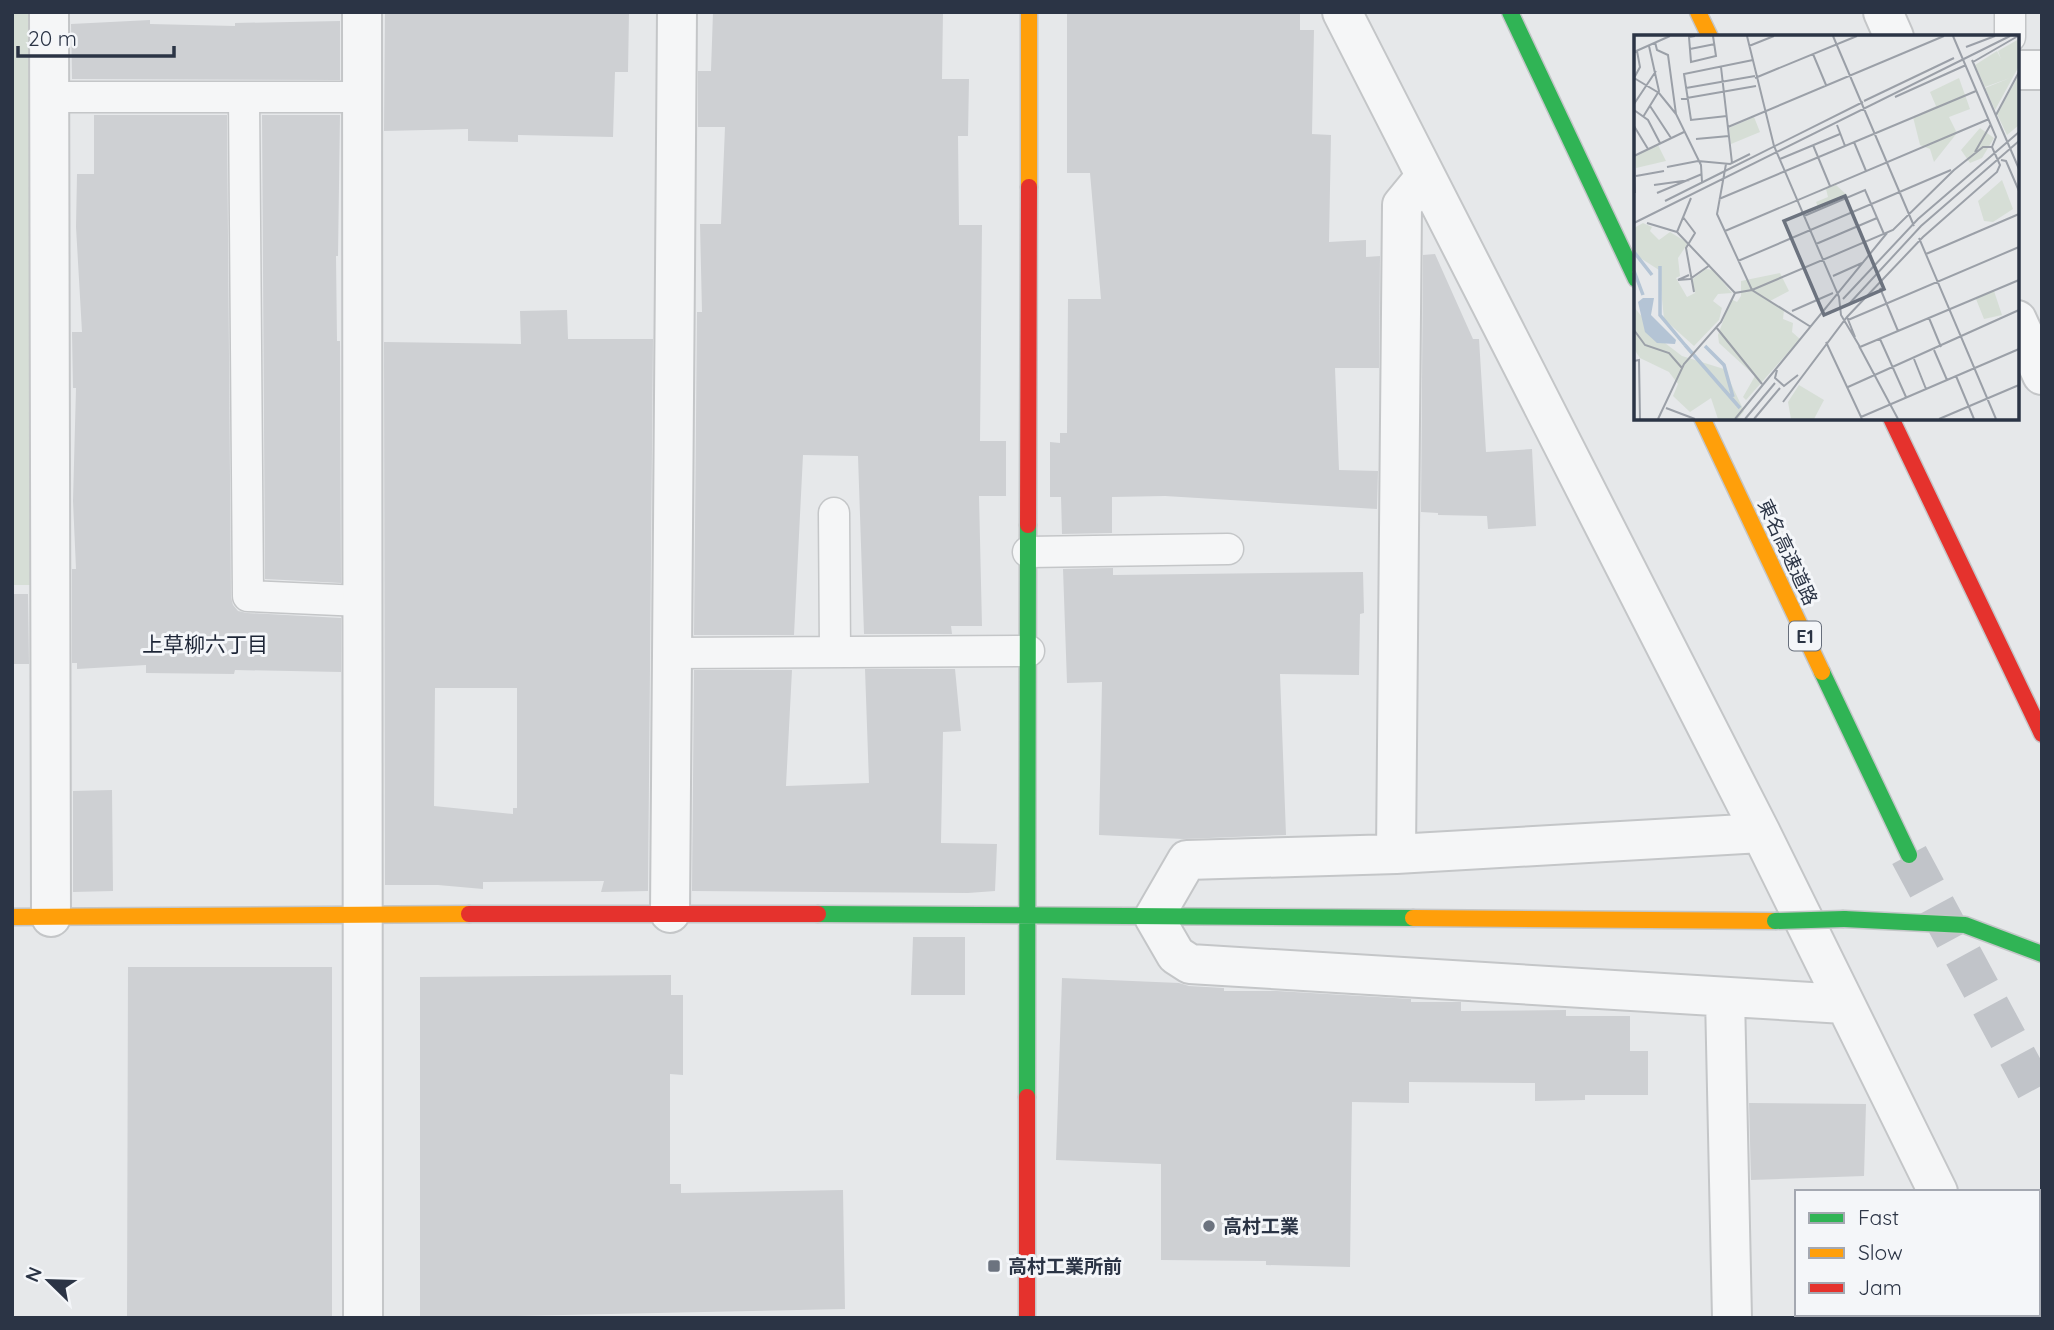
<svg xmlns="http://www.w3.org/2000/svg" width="2054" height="1330" font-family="Quicksand,'Noto Sans JP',sans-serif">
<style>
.green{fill:#d6ded6}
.building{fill:#ced0d3;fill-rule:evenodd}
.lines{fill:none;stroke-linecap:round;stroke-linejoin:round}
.highway-tunnel{stroke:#c1c4c9;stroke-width:38;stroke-dasharray:38 19;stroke-linecap:butt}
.lane-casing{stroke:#c4c6c8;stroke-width:33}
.street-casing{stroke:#c4c6c8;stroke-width:42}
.fast-casing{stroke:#c4c6c8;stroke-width:19}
.slow-casing{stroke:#c4c6c8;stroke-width:19}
.jam-casing{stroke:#c4c6c8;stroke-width:19}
.lane{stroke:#f5f6f7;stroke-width:30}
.street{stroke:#f5f6f7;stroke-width:38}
.fast{stroke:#30b455;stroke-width:16}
.slow{stroke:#ff9f0a;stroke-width:16}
.jam{stroke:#e5322d;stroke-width:16}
.fast-bridge-casing{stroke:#c4c6c8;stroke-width:19;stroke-linecap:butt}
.fast-bridge{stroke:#30b455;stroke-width:16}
.poi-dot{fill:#6c737f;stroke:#f4f6f9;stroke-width:2.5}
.labels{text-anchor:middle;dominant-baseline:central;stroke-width:6;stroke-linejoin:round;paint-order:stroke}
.shield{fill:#f4f6f9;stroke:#676e7b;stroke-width:2}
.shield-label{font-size:18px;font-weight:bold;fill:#2b3445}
.street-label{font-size:19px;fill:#2b3445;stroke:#f4f6f9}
.poi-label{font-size:19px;font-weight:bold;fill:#2b3445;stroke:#f4f6f9;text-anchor:start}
.neighbourhood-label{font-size:21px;fill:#1d2536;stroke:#f4f6f9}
.inset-river{fill:none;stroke:#b4c4d5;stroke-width:3.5}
.inset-road{fill:none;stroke:#9ba0a8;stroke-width:2}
.view{fill:#6c737f;fill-opacity:0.15;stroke:#6c737f;stroke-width:3.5}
.inset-edge{fill:none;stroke:#2b3445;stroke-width:3.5}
</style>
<rect width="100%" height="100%" fill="#e6e8ea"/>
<path class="green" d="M 12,12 L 31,12 L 33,585 L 12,585 Z"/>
<path class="building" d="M 385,12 L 629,12 L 628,72 L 615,72 L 613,137 L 518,135 L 518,142 L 468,141 L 468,129 L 384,131 Z
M 713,12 L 943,12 L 942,79 L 969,79 L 968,136 L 958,136 L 959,225 L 982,225 L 980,441 L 1006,441 L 1006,496 L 979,496 L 982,626 L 951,626 L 952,634 L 864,634 L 858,456 L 803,455 L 794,635 L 694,635 L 697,312 L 702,312 L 700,224 L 721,224 L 725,127 L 698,127 L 698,71 L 711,71 Z
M 1067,12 L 1300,12 L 1300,30 L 1314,30 L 1312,134 L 1331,135 L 1329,242 L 1366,240 L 1366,257 L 1380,256 L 1379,368 L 1335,368 L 1339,470 L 1378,471 L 1377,509 L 1165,496 L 1112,497 L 1112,533 L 1062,534 L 1061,497 L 1050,497 L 1050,442 L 1060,443 L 1060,433 L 1067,433 L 1068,299 L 1101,299 L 1090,173 L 1067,173 Z
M 150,20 L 150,24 L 235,26 L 235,23 L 340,21 L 340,80 L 72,79 L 71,24 Z
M 94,115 L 227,115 L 231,597 L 233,605 L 238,611 L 247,613 L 341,618 L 341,672 L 235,670 L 234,674 L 146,673 L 146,665 L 77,669 L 77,663 L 72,663 L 72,569 L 76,569 L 73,501 L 76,388 L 73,388 L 72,332 L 82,332 L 76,227 L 77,174 L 94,174 Z
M 262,115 L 340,115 L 338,256 L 336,256 L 337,341 L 340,341 L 341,583 L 265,579 Z
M 1435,254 L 1473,339 L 1479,339 L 1486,452 L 1532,449 L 1536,526 L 1488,529 L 1487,516 L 1438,515 L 1438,513 L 1421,512 L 1423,255 Z
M 567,310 L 568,339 L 653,339 L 648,891 L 601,892 L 604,881 L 483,882 L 483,889 L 438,885 L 385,885 L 384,342 L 521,344 L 520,311 ZM 435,688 L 517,688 L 517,808 L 513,808 L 513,814 L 434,806 Z
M 1113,568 L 1113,575 L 1363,572 L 1364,613 L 1360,614 L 1359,675 L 1280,674 L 1286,835 L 1183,839 L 1099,835 L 1102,682 L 1067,683 L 1063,569 Z
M 12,594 L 28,594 L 29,664 L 12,664 Z
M 865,669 L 955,669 L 961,731 L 943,732 L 941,843 L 997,844 L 995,891 L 968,893 L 692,891 L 694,670 L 792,670 L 786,786 L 869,783 Z
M 112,790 L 113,891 L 73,892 L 73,791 Z
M 913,937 L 965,937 L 965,995 L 911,995 Z
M 128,967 L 332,967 L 332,1318 L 127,1318 Z
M 671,975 L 671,995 L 683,995 L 683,1075 L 670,1074 L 670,1184 L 681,1184 L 681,1193 L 843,1190 L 845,1309 L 516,1316 L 516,1318 L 420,1318 L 420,977 Z
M 1062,978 L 1179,983 L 1189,986 L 1224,988 L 1224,991 L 1277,991 L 1411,999 L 1411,1002 L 1461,1002 L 1461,1011 L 1566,1010 L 1566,1016 L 1630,1016 L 1630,1051 L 1648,1051 L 1648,1095 L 1585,1095 L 1585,1100 L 1535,1101 L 1535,1083 L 1409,1082 L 1409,1103 L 1352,1102 L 1350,1267 L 1266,1265 L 1266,1261 L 1161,1260 L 1161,1164 L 1056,1160 Z
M 1749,1103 L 1866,1104 L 1864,1176 L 1751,1180 Z"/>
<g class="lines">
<path class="highway-tunnel" d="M 1909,855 L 2042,1102"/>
<defs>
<path id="lane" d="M 2010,12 L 2010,37
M 50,97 L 362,97
M 244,97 L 248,596 L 361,601
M 834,513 L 835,652
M 1028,552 L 1228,549
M 672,653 L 1029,651"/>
<path id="street" d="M 49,12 L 51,917
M 362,12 L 363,1318
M 1342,12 L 1761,833 L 1938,1192
M 1883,12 L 1894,37
M 2017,70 L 2042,70
M 2017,320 L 2042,375
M 1761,833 L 1396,854 L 1187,860 L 1154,917 L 1176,955 L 1190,964 L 1844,1004
M 1396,854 L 1402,205 L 1425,177
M 670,913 L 677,12
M 1725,997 L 1732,1318
M 2000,1314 L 2002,1318"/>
<path id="fast" d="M 1510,12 L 1636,279
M 1822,672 L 1909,855
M 818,914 L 1413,918
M 1844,919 L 1965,925 L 2042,954
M 1027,1097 L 1028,525"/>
<path id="slow" d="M 1698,12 L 1710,37
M 1029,187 L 1029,12
M 1702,418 L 1822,672
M 12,917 L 469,914
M 1413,918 L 1775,921"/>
<path id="jam" d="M 1891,418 L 2042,734
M 1028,525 L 1029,187
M 469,914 L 818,914
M 1027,1318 L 1027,1097"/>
</defs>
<use href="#lane" class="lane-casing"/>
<use href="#street" class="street-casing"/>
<use href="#fast" class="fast-casing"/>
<use href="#slow" class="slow-casing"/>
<use href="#jam" class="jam-casing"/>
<use href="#lane" class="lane"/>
<use href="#street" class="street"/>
<use href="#fast" class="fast"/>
<use href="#slow" class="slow"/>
<use href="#jam" class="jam"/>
<defs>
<path id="fast-bridge" d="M 1775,921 L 1844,919"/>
</defs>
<use href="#fast-bridge" class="fast-bridge-casing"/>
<use href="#fast-bridge" class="fast-bridge"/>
</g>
<g class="poi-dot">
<circle cx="1209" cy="1226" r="7"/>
<rect x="987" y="1259" width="14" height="14" rx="3.5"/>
</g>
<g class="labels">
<rect class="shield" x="1789" y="621.5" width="32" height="29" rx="5"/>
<g class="shield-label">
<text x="1805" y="636">E1</text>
</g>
<g class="street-label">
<text transform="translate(1788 552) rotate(65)">東名高速道路</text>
</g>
<g class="poi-label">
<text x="1223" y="1226">高村工業</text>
<text x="1008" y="1266">高村工業所前</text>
</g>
<g class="neighbourhood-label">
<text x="205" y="644">上草柳六丁目</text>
</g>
</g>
<g transform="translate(1634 35)">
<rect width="385" height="385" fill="#e6e8ea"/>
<path d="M 385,4 L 385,31 L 361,75 L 351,53 L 376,43 L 351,52 L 341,30 L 363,16 L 367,24 L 364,16 ZM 385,40 L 385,90 L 373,100 L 363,79 ZM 325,43 L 336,74 L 315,82 L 323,98 L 300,127 L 296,114 L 286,110 L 279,82 L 302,71 L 296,57 ZM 120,82 L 126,97 L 97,109 L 95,93 ZM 346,93 L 360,103 L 348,123 L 336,128 L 327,115 ZM 24,110 L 32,126 L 2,133 L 0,121 ZM 368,145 L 379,174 L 359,187 L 350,186 L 344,166 ZM 202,150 L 214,161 L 185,174 L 182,167 L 194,162 L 192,154 ZM 9,188 L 18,192 L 16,196 L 25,205 L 36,197 L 54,208 L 44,223 L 46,241 L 42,243 L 53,262 L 61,258 L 57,245 L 72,234 L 79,235 L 98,258 L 84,259 L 79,266 L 88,273 L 85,285 L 60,311 L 30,284 L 25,235 L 0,219 L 0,193 ZM 146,238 L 155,256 L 136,266 L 150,275 L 149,284 L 159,288 L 158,297 L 166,304 L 112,365 L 109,362 L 121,341 L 85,308 L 84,300 L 97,264 L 103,267 L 107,261 L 107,246 ZM 360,256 L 368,280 L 350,284 L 342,264 ZM 0,272 L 27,305 L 48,321 L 90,334 L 110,376 L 104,384 L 84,384 L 77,363 L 56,377 L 39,361 L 44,349 L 35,337 L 6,323 L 0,314 ZM 165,350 L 190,365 L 180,384 L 157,384 L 154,367 Z" fill="#d6ded6"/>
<path d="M 9,263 L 20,263 L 17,280 L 42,305 L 41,309 L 23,308 L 11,297 L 4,267 Z" fill="#b4c4d5"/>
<path class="inset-river" d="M 0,217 L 18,240M 26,231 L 26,280 L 51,310M 0,236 L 9,260M 51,310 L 106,373M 71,311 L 90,330 L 99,362"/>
<path class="inset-road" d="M 61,1 L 55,2 L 57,27 L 82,21 L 79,1M 113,1 L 140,111 L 205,262 L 207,280 L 226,312M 199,1 L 280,191M 319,1 L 362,102 L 358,112M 21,7 L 23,15 L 34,20 L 42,79 L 67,130 L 68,147M 115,11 L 140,1M 332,12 L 361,1M 56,14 L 81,9M 0,17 L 36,1M 179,19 L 192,50M 338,25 L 385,134M 339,27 L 384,1M 87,32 L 98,128M 0,43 L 25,58 L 42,79M 0,43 L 6,32 L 3,16M 121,43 L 223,1M 52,53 L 121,41M 261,62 L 332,30M 47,64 L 122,51M 230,66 L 320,23M 0,69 L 22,36M 16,71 L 37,103M 0,75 L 14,85 L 26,108M 362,80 L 385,37M 93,81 L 57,85 L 50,39 L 119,25M 9,82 L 25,56 L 15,11M 203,90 L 211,111M 0,91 L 14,114M 94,92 L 310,1M 62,104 L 95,101M 220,107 L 232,136M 179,110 L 196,151M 341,117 L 357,89M 0,121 L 50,97M 146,124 L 206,99M 367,125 L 372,126 L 385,156M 92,129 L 83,179 L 118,255 L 177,292M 0,131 L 1,158M 33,132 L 64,126 L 96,129 L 116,119M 91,136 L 229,67M 2,141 L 30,136M 20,150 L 56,145M 23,158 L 68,139M 57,163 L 43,197 L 101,258M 85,164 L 342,56M 31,166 L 91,136M 170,181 L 231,155 L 250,199M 49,182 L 61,198 L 52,213 L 60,257M 0,188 L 376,1M 13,188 L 43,197M 91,196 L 355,84M 285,203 L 362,384M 182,209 L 243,183M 292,219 L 385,179M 104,226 L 317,135M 55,240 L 44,245 L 56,244 L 76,230M 199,241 L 228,228M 246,253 L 264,296M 209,264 L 284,184 L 385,97M 215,269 L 287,191 L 385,106M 158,276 L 199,258M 213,282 L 221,302M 295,283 L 307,312M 214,285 L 385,212M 82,292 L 128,349M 0,295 L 11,310 L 35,318 L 48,333M 246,304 L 272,362M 192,307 L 228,384M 225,311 L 264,384M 226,312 L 385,245M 300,315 L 313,345M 280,324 L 292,354M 0,326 L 5,325 L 6,384M 143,335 L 141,343 L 150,351 L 164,340M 322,341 L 340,384M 214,352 L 385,275M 32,373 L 61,384M 227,382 L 385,314M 24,384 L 50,329 L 87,287 L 101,258 L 118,255 L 259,195 L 320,135 L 349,112 L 358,112 L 366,130 L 363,137 L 289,202 L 213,282 L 149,367M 101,384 L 253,198M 111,384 L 141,348M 120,384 L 146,353M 305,384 L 385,350"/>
<path class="view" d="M 211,161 L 250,254 L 190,280 L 150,186 Z"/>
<rect width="385" height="385" class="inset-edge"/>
</g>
<rect width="2054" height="1330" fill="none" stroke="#2b3445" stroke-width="28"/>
<rect x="1795" y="1190" width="245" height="126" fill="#f4f6f9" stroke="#a4a8b1" stroke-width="2"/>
<rect x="1809" y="1213" width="35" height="10" fill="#30b455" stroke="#a4a8b1" stroke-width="2"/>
<text x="1858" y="1225" font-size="21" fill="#2b3445">Fast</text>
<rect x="1809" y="1248" width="35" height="10" fill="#ff9f0a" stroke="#a4a8b1" stroke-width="2"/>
<text x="1858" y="1260" font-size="21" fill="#2b3445">Slow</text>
<rect x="1809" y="1283" width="35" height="10" fill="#e5322d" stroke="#a4a8b1" stroke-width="2"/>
<text x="1858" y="1295" font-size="21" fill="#2b3445">Jam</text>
<g transform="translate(49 1281) rotate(293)" stroke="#f4f6f9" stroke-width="5" paint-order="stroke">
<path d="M0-5L12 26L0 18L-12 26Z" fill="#2b3445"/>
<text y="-10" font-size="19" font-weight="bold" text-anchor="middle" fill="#2b3445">N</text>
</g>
<path d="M18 46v10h156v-10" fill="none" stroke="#2b3445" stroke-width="3.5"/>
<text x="28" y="46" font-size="21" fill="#2b3445" stroke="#f4f6f9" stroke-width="5" paint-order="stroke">20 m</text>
</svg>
